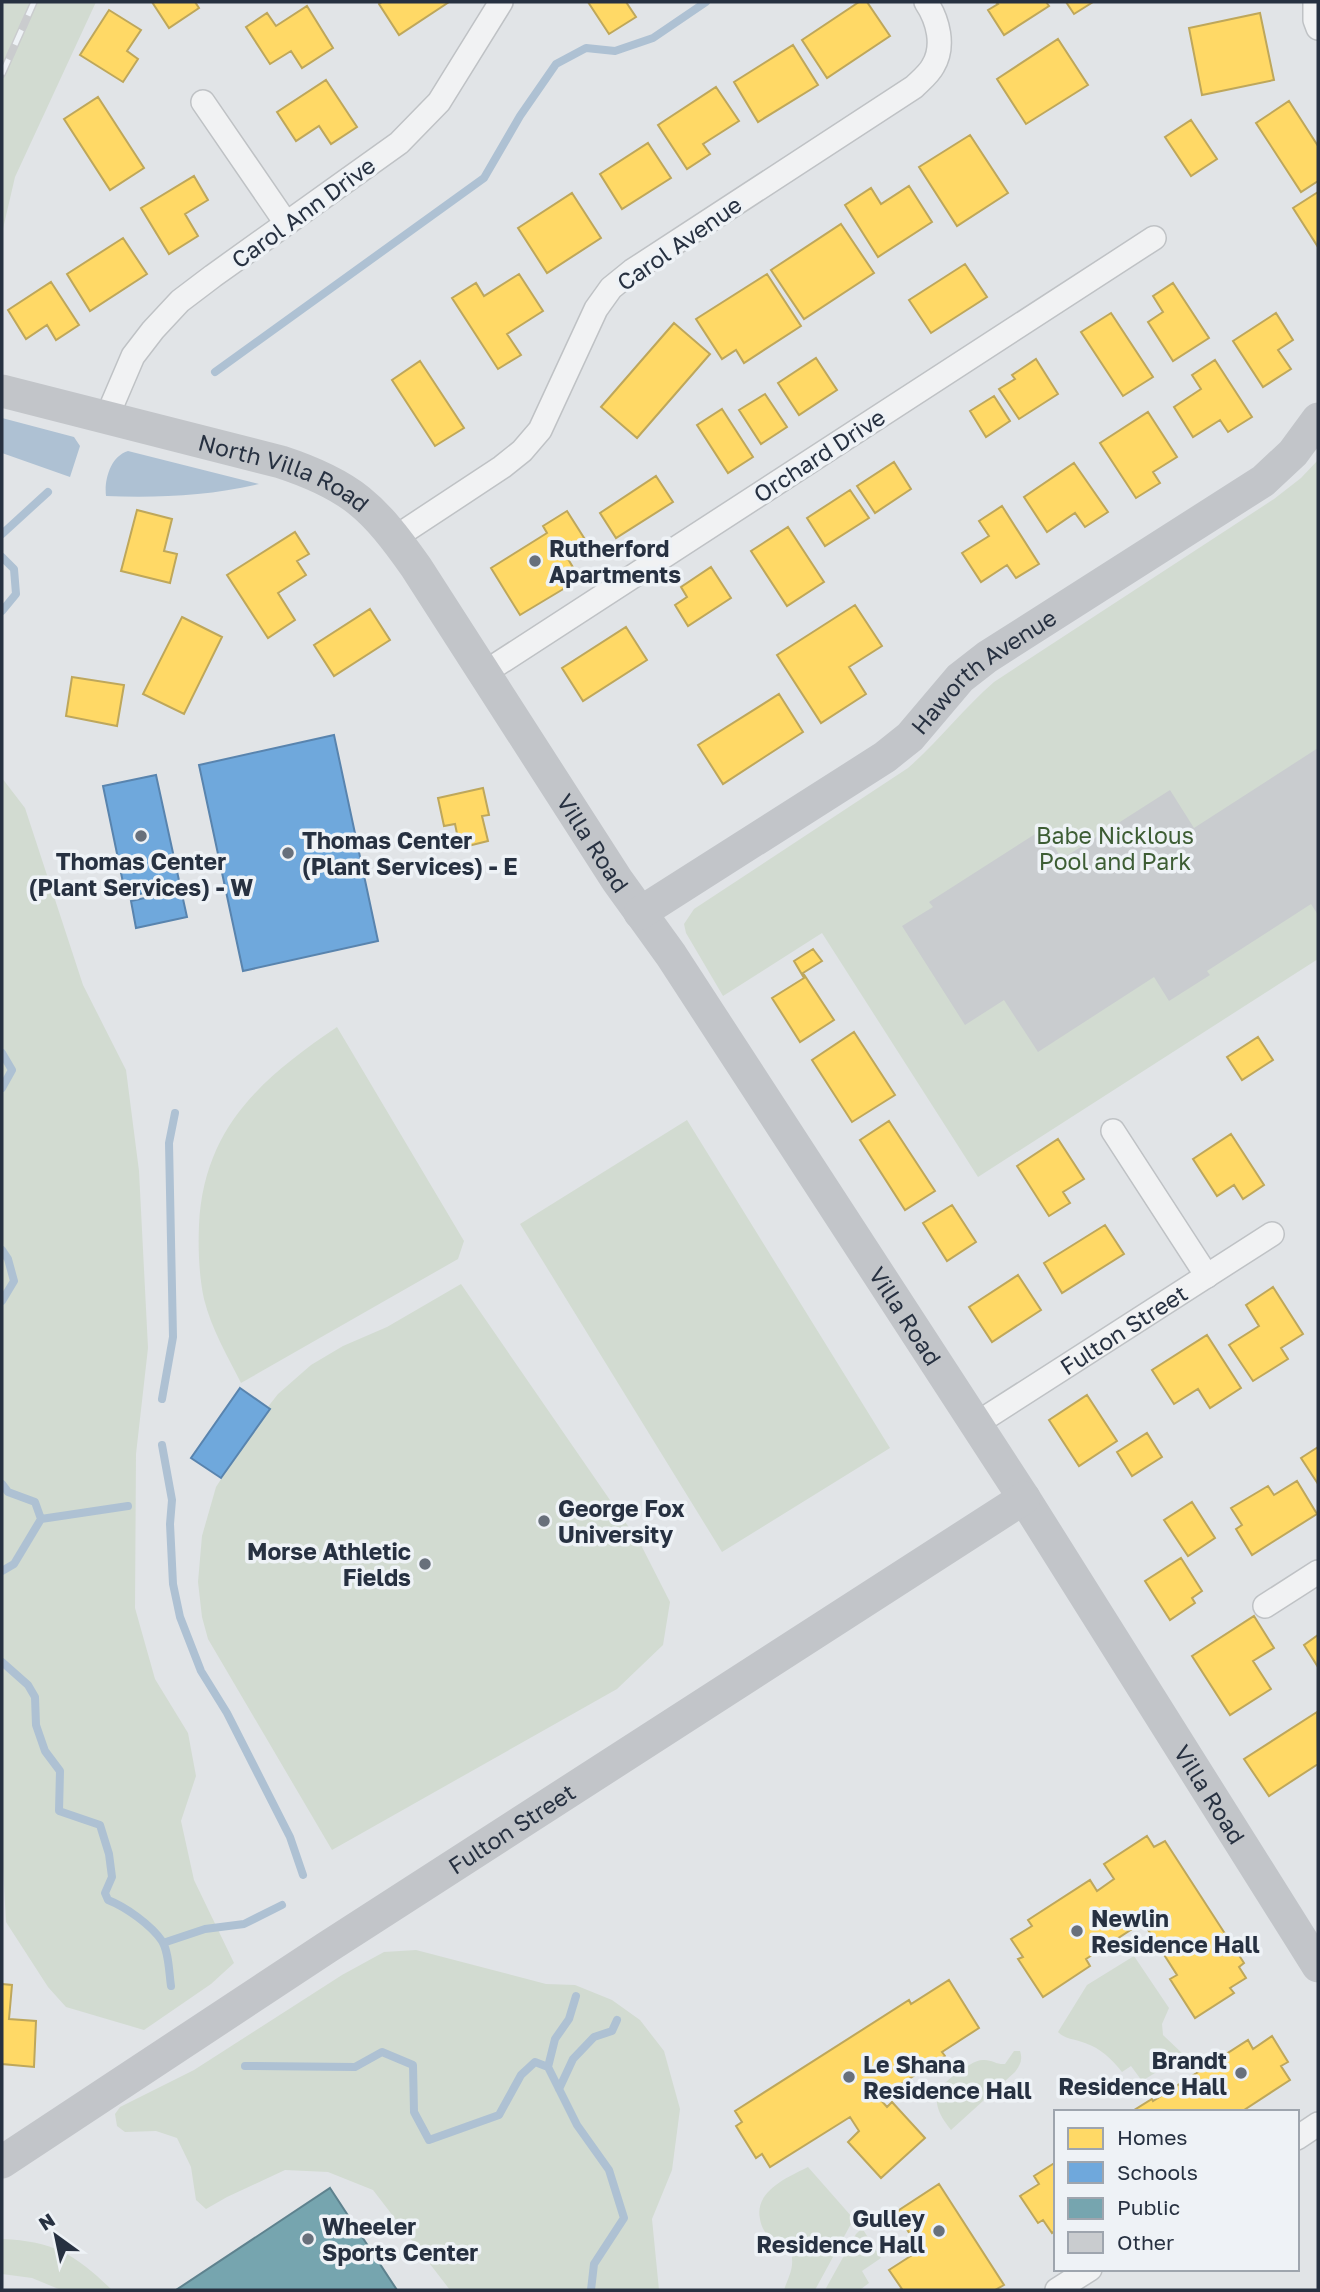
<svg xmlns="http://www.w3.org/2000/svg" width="1320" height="2292" font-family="'Golos Text',sans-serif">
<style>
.green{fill:#d2dbd1}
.water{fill:#aec1d3}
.homes{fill:#ffd966;stroke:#bea75b;stroke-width:2}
.schools{fill:#6fa8dc;stroke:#5984ae;stroke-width:2}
.public{fill:#76a5af;stroke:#5e828e;stroke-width:2}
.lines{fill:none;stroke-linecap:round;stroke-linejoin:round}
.stream{stroke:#aec1d3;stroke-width:8}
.building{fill:#c9cccf}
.street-casing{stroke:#bfc2c5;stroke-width:26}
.street{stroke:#f1f2f3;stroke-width:23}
.secondary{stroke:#c2c5c9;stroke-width:33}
.rail-casing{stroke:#caccce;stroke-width:8}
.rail{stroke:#eef2f6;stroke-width:5;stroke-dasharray:16;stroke-linecap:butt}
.poi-dot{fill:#68707b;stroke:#eef2f6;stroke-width:2.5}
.labels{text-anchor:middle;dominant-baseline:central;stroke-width:7;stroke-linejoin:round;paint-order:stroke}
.street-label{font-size:23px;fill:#273141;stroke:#eef2f6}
.poi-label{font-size:23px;font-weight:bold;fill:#273141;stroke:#eef2f6;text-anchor:start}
.park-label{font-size:23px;fill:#3d5d34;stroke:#eef2f6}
</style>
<rect width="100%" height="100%" fill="#e1e4e7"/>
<path class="green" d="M 2,2 L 96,2 L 15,177 L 2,233 Z
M 1318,460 L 1318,959 L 978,1177 L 822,933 L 723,996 L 686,933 L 684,924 L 694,909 L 908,768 C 939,741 963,709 994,682 L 1274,499 L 1301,478 Z
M 2,778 L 25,808 L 83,985 L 126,1070 L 139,1171 L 148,1348 L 136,1454 L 135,1608 L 155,1679 L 188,1733 L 196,1776 L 181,1821 L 194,1880 L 234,1963 L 211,1984 L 144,2030 L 66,2007 L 48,1987 L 6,1922 L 2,1849 Z
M 337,1027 L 464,1241 L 458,1259 L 241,1383 C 228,1357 211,1328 204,1299 C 199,1276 198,1249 199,1225 C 204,1127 262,1078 337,1027 Z
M 687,1120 L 890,1448 L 722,1552 L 520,1224 Z
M 461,1284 L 641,1545 L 670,1602 L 663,1645 L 617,1689 L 332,1850 L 208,1639 L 202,1617 L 198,1582 L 202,1536 L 216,1487 L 267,1408 L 278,1394 L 311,1365 L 343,1346 L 387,1327 Z
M 416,1950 L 546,1984 L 575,1985 L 612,2000 L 640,2020 L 664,2051 L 680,2109 L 672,2170 L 652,2219 L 659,2290 L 450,2290 L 373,2190 L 328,2172 L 285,2170 L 227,2197 L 206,2209 L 196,2200 L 191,2167 L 177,2138 L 156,2131 L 125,2132 L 117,2126 L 115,2114 L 120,2107 L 194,2070 L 342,1975 L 384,1952 Z
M 1134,1956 L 1169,2008 L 1162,2024 L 1163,2035 L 1184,2055 L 1142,2081 L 1131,2066 L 1122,2072 C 1112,2059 1100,2048 1085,2043 C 1075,2039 1064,2039 1058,2032 L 1087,1985 Z
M 1014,2051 L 1020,2051 C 1023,2060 1020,2065 1015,2072 L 951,2130 C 931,2105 931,2090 959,2072 C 966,2067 975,2060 983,2060 C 991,2059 997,2065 1005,2064 Z
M 808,2167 L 852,2217 L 852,2222 L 815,2290 L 784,2290 C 788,2278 795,2267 791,2253 C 788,2241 779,2244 771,2238 C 765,2234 761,2226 760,2219 C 754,2191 788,2177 808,2167 Z
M 862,2228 L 881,2258 L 862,2271 L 869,2283 L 861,2289 L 825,2290 L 856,2234 Z
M 2,2239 C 54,2241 76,2255 112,2290 L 61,2290 L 32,2278 L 2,2274 Z"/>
<path class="water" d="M 2,418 L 74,437 L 80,446 L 70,477 L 2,453 Z
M 128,451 L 259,484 C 209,496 156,498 106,496 C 104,479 111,456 128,451 Z"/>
<path class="homes" d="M 152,2 L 195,2 L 199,8 L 169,28 Z
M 382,2 L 449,2 L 399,35 L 379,4 Z
M 588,2 L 626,2 L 636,17 L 609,34 Z
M 859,2 L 867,2 L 890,36 L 827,78 L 802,40 Z
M 996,2 L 1046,2 L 1049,6 L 1004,35 L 988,10 L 998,4 Z
M 1066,2 L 1093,2 L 1074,14 Z
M 307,6 L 333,48 L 302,68 L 291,51 L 270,64 L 246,27 L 267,13 L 276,26 Z
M 109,10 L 141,30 L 127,51 L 138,59 L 123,82 L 80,55 Z
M 1260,13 L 1274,80 L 1202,95 L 1189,28 Z
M 1058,39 L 1088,85 L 1026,124 L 997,79 Z
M 793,45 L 818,85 L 758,122 L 734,82 Z
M 326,80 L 357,127 L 331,144 L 319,126 L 296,141 L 277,112 Z
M 716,87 L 739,121 L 703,144 L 710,154 L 687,169 L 658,125 Z
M 98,97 L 144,168 L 110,190 L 64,119 Z
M 1289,101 L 1318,146 L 1318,181 L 1301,192 L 1256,123 Z
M 1191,120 L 1217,159 L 1191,176 L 1165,137 Z
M 970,135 L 1008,193 L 957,226 L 919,167 Z
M 648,143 L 671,178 L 622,209 L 600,174 Z
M 194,176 L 208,200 L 185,214 L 198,236 L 169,254 L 141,208 Z
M 909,186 L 932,222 L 878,257 L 845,205 L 871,188 L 881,204 Z
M 1318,192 L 1318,247 L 1293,208 Z
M 572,193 L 601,238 L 547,273 L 518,228 Z
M 841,224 L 874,273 L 804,319 L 771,270 Z
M 123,238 L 147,274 L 90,311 L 67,274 Z
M 965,264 L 987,297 L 931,333 L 909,300 Z
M 519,274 L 543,311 L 507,334 L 521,355 L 498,369 L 452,298 L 476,283 L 484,296 Z
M 767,274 L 801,326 L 744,363 L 736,350 L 722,359 L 696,319 Z
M 51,282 L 79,325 L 56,340 L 47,325 L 26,339 L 8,310 Z
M 1173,283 L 1209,338 L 1173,361 L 1148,322 L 1163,312 L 1153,296 Z
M 1111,313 L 1153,377 L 1123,396 L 1081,332 Z
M 1276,313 L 1293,340 L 1278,350 L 1291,369 L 1263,387 L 1233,341 Z
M 674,323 L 710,354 L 637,438 L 601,407 Z
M 816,358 L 837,390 L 799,415 L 778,383 Z
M 1036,359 L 1058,394 L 1019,419 L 999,389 L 1015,379 L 1012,375 Z
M 1215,360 L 1252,417 L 1228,432 L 1220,420 L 1193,437 L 1174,407 L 1201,389 L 1192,375 Z
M 420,361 L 464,428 L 435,446 L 392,380 Z
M 765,394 L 787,427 L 761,444 L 739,410 Z
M 994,396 L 1010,421 L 986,437 L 970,411 Z
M 722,409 L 753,457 L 728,473 L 697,425 Z
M 1148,412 L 1177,457 L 1153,472 L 1160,483 L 1136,498 L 1100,443 Z
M 894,462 L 911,489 L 875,513 L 857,486 Z
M 1074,463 L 1108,512 L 1085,527 L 1075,513 L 1047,532 L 1024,497 Z
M 656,476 L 673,502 L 616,538 L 600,513 Z
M 850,490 L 869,518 L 825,546 L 807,518 Z
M 1002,506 L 1039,564 L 1016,578 L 1007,565 L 981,582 L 962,553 L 989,536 L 979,521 Z
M 137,510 L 172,519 L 164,551 L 177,554 L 170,583 L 121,571 Z
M 567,511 L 586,541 L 565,554 L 580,579 L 520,615 L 491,568 L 547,533 L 543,526 Z
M 788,527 L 824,582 L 787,606 L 751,551 Z
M 295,532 L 309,554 L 297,561 L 306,575 L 278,593 L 295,620 L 268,638 L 227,575 Z
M 711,567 L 731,598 L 688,626 L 675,605 L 687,597 L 681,587 Z
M 855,605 L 882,646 L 849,667 L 866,694 L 821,723 L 777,655 Z
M 370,609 L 390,640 L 334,676 L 314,645 Z
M 182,617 L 222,637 L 184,714 L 143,694 Z
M 626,627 L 647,660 L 583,701 L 562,668 Z
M 72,677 L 124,685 L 117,726 L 66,716 Z
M 779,694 L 803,732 L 723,784 L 698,745 Z
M 483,788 L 489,815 L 482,816 L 488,841 L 460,848 L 455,824 L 444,826 L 438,798 Z
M 813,949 L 822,961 L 803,973 L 834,1020 L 800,1042 L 772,998 L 804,978 L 794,961 Z
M 854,1032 L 895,1095 L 852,1122 L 812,1060 Z
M 1258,1037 L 1273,1060 L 1242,1080 L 1227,1057 Z
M 889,1121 L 935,1191 L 905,1210 L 860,1140 Z
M 1231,1134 L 1264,1185 L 1243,1199 L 1234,1185 L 1217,1196 L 1193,1159 Z
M 1058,1139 L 1084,1179 L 1063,1192 L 1070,1203 L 1049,1216 L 1017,1166 Z
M 952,1205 L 976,1242 L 947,1261 L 923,1223 Z
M 1105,1225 L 1124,1254 L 1062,1293 L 1044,1263 Z
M 1018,1275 L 1041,1310 L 992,1342 L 969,1307 Z
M 1273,1287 L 1303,1334 L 1281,1348 L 1288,1359 L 1253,1381 L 1229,1345 L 1259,1326 L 1246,1305 Z
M 1207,1335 L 1241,1388 L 1210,1408 L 1198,1389 L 1174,1404 L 1152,1370 Z
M 1087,1395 L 1117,1441 L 1079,1466 L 1049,1420 Z
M 1147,1433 L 1162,1457 L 1132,1476 L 1117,1452 Z
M 1318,1447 L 1318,1484 L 1301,1458 Z
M 1297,1481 L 1317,1514 L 1252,1555 L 1236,1529 L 1242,1525 L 1231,1508 L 1268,1486 L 1274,1495 Z
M 1192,1502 L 1215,1538 L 1188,1556 L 1164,1520 Z
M 1181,1558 L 1202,1591 L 1192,1598 L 1195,1603 L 1170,1620 L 1145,1581 Z
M 1254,1616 L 1274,1648 L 1253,1661 L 1271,1689 L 1230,1715 L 1192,1656 Z
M 1318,1635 L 1318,1667 L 1304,1645 Z
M 1317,1712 L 1318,1764 L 1269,1796 L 1244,1759 Z
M 1147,1836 L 1154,1847 L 1165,1841 L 1244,1963 L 1239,1967 L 1246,1978 L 1230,1988 L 1234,1993 L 1195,2018 L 1170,1979 L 1177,1975 L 1143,1922 L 1086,1959 L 1090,1966 L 1043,1997 L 1018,1959 L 1023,1957 L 1011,1939 L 1032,1926 L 1028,1920 L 1090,1880 L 1097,1891 L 1114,1879 L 1104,1864 Z
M 949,1980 L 979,2028 L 942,2052 L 945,2056 L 879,2098 L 887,2107 L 892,2102 L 925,2138 L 881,2178 L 848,2142 L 859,2131 L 850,2117 L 770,2167 L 762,2154 L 756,2158 L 736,2126 L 742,2122 L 735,2111 L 909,2000 L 911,2004 Z
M 2,1984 L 12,1985 L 9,2019 L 36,2021 L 34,2067 L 2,2064 Z
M 1272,2036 L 1288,2062 L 1281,2066 L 1290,2080 L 1241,2112 L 1131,2112 L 1152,2099 L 1153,2101 L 1248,2040 L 1253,2049 Z
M 1056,2162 L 1056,2230 L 1052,2233 L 1043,2220 L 1038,2223 L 1020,2196 L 1039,2184 L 1034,2176 Z
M 939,2184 L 1004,2285 L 995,2290 L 899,2290 L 902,2289 L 889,2270 L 920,2250 L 896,2212 Z"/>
<path class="schools" d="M 334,735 L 378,941 L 243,971 L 199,765 Z
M 156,775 L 180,885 L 126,897 L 103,786 Z
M 181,890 L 187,917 L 136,928 L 131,901 Z
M 240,1388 L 270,1409 L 221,1478 L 191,1458 Z"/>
<path class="public" d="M 330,2188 L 397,2290 L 176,2290 Z"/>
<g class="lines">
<path class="stream" d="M 215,372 L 484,178 L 520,116 L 556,64 L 586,48 L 615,51 L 653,38 L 706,2
M 2,534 L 48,492
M 2,557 L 14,569 L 16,594 L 2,611
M 2,1053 L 12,1070 L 2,1088
M 2,1250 L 8,1259 L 14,1281 L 2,1301
M 162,1399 L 173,1337 L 169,1143 L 175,1113
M 162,1445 L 172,1500 L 170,1524 L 173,1584 L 180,1617 L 201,1671 L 227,1713 L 290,1837 L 303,1875
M 2,1484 L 8,1492 L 35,1502 L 41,1519 L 14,1564 L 2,1571
M 41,1519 L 128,1506
M 2,1662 L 28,1685 L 35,1697 L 36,1725 L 45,1751 L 60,1771 L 59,1811 L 100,1825 L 109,1854 L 112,1877 L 105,1893 L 108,1900 C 126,1907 151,1925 162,1941 C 169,1952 169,1973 171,1986
M 163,1943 L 205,1929 L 244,1924 L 282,1905
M 245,2066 L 355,2067 L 382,2052 L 413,2065 L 414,2112 L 429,2140 L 499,2115 L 521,2075 L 535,2062 L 548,2067 L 577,2125 L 609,2170 L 624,2218 L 594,2264 L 591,2290
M 548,2067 L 555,2039 L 569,2019 L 576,1996
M 559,2089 L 573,2059 L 594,2037 L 612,2031 L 617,2020"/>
</g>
<path class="building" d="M 1318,748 L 1318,915 L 1311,904 L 1207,971 L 1210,975 L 1169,1001 L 1154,977 L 1038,1052 L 1004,1000 L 965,1025 L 902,926 L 933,907 L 929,902 L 1043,829 L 1062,859 L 1170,790 L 1194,828 Z"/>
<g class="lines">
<defs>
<g id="street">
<path d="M 1315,2 L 1315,20 L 1318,28"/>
<path d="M 203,102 L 286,223"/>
<path d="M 106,419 L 133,356 L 153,330 L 180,301 L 213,276 L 399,143 L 439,102 L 501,2"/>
<path d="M 396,537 L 502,467 L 522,451 L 540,430 L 596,309 L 611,288 L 632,271 L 914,87 C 920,81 929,74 933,66 C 945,46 938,20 926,2"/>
<path d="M 484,673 L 1154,238"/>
<path d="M 1113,1131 L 1207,1276"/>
<path id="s1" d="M 976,1424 L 1272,1234"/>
<path d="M 1265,1606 L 1318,1572"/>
<path d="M 1297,2138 L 1318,2124"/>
<path d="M 1057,2290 L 1090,2269"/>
</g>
</defs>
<use href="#street" class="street-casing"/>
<use href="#street" class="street"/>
<g class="secondary">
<path id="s2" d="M 2,391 L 281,462 C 351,485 374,507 416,567 L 617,880 L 671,955 L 1024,1498 L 1318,1966"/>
<path id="s3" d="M 640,913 L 885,757 L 910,737 L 960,678 L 987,657 L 1263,481 L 1293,453 L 1318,419"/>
<path id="s4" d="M 2,2162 L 326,1948 L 1024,1498"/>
</g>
<defs>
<path id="rail" d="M 2,74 L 34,2"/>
</defs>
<use href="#rail" class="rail-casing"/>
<use href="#rail" class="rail"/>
</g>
<g class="poi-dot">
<circle cx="535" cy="561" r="7"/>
<circle cx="141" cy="836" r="7"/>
<circle cx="288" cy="853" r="7"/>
<circle cx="544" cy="1521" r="7"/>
<circle cx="425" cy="1564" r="7"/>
<circle cx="1077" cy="1931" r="7"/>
<circle cx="1241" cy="2073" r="7"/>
<circle cx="849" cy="2077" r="7"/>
<circle cx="939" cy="2231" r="7"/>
<circle cx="308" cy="2239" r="7"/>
</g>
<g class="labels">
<g class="street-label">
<text transform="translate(303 212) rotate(-36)">Carol Ann Drive</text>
<text transform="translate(679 243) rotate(-35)">Carol Avenue</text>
<text transform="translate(819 455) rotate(-33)">Orchard Drive</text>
<text stroke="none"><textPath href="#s2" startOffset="294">North Villa Road</textPath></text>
<text stroke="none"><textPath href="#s3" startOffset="422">Haworth Avenue</textPath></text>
<text stroke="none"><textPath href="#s2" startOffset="791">Villa Road</textPath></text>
<text stroke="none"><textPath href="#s2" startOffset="1358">Villa Road</textPath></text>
<text stroke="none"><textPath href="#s1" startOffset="175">Fulton Street</textPath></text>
<text stroke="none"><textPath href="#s2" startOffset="1925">Villa Road</textPath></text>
<text stroke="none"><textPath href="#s4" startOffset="609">Fulton Street</textPath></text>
</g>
<g class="poi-label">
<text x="549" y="548">Rutherford<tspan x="549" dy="26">Apartments</tspan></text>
<text x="302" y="840">Thomas Center<tspan x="302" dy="26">(Plant Services) - E</tspan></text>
<text x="141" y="861" text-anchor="middle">Thomas Center<tspan x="141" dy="26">(Plant Services) - W</tspan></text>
<text x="558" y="1508">George Fox<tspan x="558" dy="26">University</tspan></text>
<text x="411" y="1551" text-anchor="end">Morse Athletic<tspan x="411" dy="26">Fields</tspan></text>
<text x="1091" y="1918">Newlin<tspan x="1091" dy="26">Residence Hall</tspan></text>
<text x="1227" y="2060" text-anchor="end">Brandt<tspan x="1227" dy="26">Residence Hall</tspan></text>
<text x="863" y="2064">Le Shana<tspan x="863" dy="26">Residence Hall</tspan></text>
<text x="925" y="2218" text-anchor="end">Gulley<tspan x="925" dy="26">Residence Hall</tspan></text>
<text x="322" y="2226">Wheeler<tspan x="322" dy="26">Sports Center</tspan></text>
</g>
<g class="park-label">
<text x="1115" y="835">Babe Nicklous<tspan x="1115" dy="26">Pool and Park</tspan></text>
</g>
</g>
<rect width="1320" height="2292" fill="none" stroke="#273141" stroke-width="7"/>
<rect x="1054" y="2110" width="245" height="161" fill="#eef2f6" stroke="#9ea5ae" stroke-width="2"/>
<rect x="1068" y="2128" width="35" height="21" fill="#ffd966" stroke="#9ea5ae" stroke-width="2"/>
<text x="1117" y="2145" font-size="21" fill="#273141">Homes</text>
<rect x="1068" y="2162" width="35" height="21" fill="#6fa8dc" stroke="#9ea5ae" stroke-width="2"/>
<text x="1117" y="2180" font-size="21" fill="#273141">Schools</text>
<rect x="1068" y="2198" width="35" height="21" fill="#76a5af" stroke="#9ea5ae" stroke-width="2"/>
<text x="1117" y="2215" font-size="21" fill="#273141">Public</text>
<rect x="1068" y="2232" width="35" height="21" fill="#c9cccf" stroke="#9ea5ae" stroke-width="2"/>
<text x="1117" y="2250" font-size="21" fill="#273141">Other</text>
<g transform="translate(56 2236) rotate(327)" stroke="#eef2f6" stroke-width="5" paint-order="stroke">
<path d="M0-5L12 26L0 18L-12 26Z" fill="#273141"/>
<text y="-10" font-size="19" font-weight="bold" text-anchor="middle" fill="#273141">N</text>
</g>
</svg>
